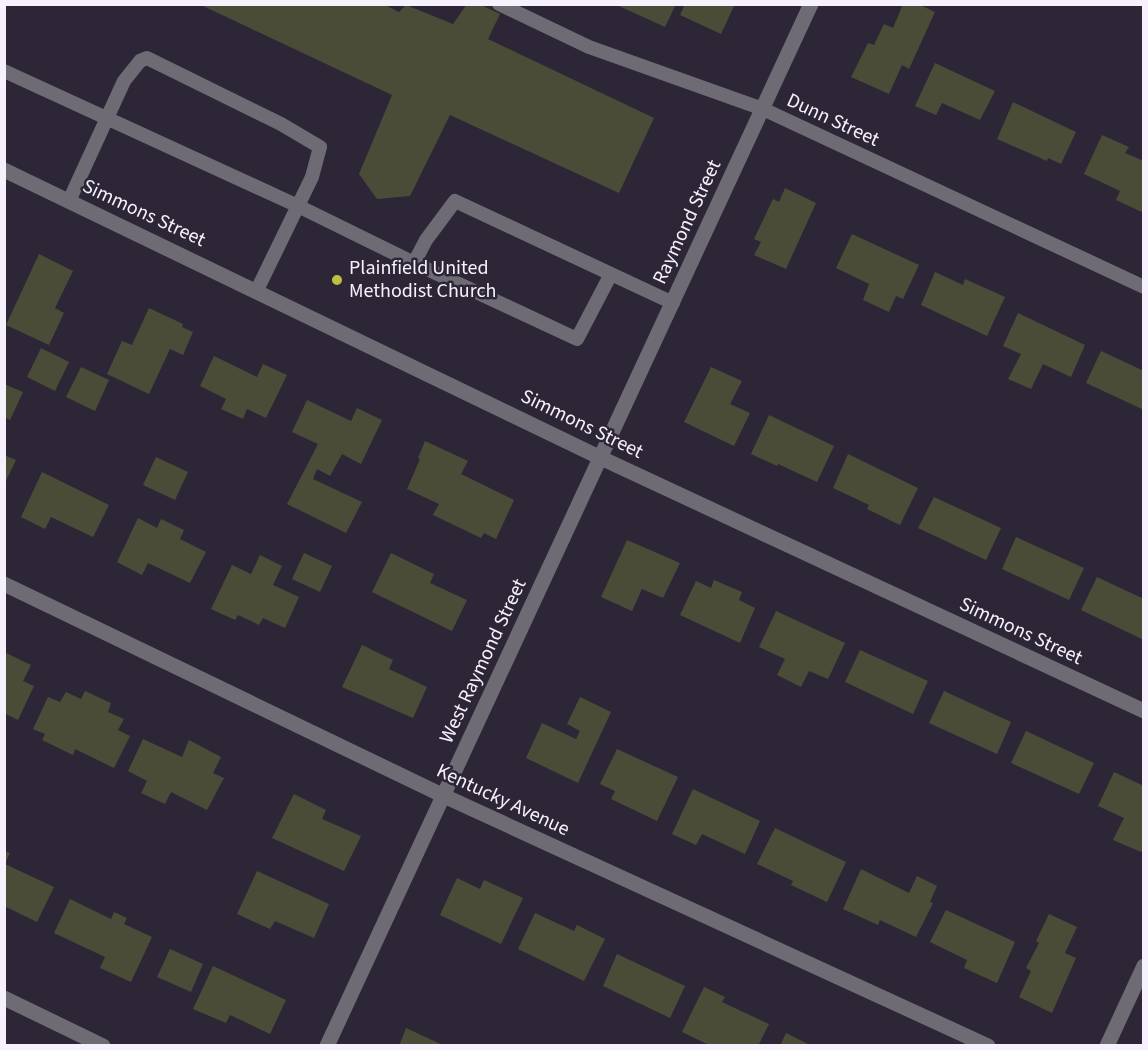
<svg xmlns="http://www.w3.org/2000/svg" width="1148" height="1050" font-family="'Source Sans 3',sans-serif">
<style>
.building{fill:#4b4c38}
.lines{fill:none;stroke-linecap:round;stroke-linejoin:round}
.lane{stroke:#6f6b74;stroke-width:14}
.street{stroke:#6f6b74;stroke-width:15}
.poi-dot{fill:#bdbf42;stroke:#2d2637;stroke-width:2}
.labels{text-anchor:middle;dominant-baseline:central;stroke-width:5;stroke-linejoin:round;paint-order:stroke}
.street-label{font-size:20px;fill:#f6f1fd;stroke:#2d2637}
.poi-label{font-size:20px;fill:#f6f1fd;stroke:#2d2637;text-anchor:start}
</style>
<rect width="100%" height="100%" fill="#2d2637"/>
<path class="building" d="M 199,4 L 383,4 L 399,12 L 406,5 L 453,24 L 467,4 L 479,4 L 500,14 L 488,39 L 654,118 L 619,193 L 450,115 L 410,196 L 377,199 L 359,174 L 392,95 Z
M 620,4 L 676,4 L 665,27 L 619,6 Z
M 685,4 L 729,4 L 734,6 L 721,34 L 680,15 Z
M 903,4 L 918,4 L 935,12 L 909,69 L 902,65 L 889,94 L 851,77 L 868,43 L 874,45 L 884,24 L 893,28 Z
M 935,63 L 995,91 L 980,120 L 942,103 L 936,115 L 915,106 Z
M 1013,102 L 1076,132 L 1061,164 L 1048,158 L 1047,161 L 997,139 Z
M 1102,135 L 1129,147 L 1125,153 L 1144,161 L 1144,213 L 1116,200 L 1120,191 L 1084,174 Z
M 785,188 L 816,203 L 786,269 L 754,255 L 761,242 L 754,239 L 773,199 L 779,202 Z
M 852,234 L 919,265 L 903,299 L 896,296 L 889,312 L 863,300 L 869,284 L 836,268 Z
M 39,254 L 73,271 L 55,308 L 64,313 L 49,345 L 6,325 Z
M 935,272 L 963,285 L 965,279 L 1005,297 L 987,336 L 921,305 Z
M 149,308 L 183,324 L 182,327 L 193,332 L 183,355 L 170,349 L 149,394 L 107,374 L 122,341 L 132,345 Z
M 1018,313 L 1085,345 L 1071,377 L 1043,364 L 1031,389 L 1008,379 L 1021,354 L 1003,346 Z
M 41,348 L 69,362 L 55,391 L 27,377 Z
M 1101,351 L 1144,371 L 1144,410 L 1086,383 Z
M 214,356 L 257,377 L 263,364 L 287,375 L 266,418 L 247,409 L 243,419 L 221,409 L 226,399 L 200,386 Z
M 81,367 L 109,380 L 95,411 L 66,397 Z
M 711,367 L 742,381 L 730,404 L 750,413 L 734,446 L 684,422 Z
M 4,384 L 23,392 L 10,420 L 4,417 Z
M 307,400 L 351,421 L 357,408 L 382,420 L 361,464 L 342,454 L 330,476 L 317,469 L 313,479 L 362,502 L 346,533 L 287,504 L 318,444 L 292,432 Z
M 769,415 L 834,446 L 817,482 L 778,464 L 777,466 L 751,454 Z
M 425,441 L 468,461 L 461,474 L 514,500 L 496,539 L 484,533 L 481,538 L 433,515 L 439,504 L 407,489 L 420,459 L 418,458 Z
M 848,454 L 918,488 L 900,525 L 867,509 L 869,505 L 833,488 Z
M 4,455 L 16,460 L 4,485 Z
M 156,457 L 188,472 L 175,500 L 143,485 Z
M 42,472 L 109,505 L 93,537 L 51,517 L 45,529 L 21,517 Z
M 934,497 L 1001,528 L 986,560 L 918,528 Z
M 138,518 L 157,528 L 161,519 L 184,530 L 180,539 L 206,552 L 190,583 L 148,563 L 142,575 L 117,562 Z
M 1016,537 L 1084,568 L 1069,600 L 1002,569 Z
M 627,540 L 680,563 L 663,598 L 642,589 L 632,611 L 601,597 Z
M 304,553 L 332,566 L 320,592 L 292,579 Z
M 391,553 L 434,574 L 430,583 L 467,600 L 452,631 L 372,592 Z
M 260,555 L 282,566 L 273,585 L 299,597 L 285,628 L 263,618 L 259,625 L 238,615 L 235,620 L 211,609 L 232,565 L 251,574 Z
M 1097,577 L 1144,599 L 1144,640 L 1081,610 Z
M 714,580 L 742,592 L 739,600 L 755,608 L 740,643 L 680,615 L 696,581 L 711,588 Z
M 776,611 L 845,643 L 828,679 L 809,671 L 801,687 L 777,675 L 785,659 L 759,647 Z
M 362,645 L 393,660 L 389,669 L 427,687 L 413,718 L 342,687 Z
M 860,650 L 928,681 L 913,714 L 845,682 Z
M 4,652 L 31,665 L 23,681 L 34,686 L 18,720 L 4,713 Z
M 85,691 L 111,703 L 108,712 L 124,719 L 118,730 L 130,736 L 114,768 L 75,749 L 73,755 L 42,740 L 45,734 L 33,729 L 48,697 L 60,702 L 66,692 L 81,699 Z
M 944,691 L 1011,722 L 997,754 L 929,723 Z
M 580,697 L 611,712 L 578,783 L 526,758 L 542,723 L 576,739 L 580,731 L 567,724 Z
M 1026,731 L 1094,763 L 1079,794 L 1011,763 Z
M 143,739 L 182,757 L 189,740 L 221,757 L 213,773 L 224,778 L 207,810 L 171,792 L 165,804 L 141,793 L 147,781 L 128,771 Z
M 617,749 L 678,777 L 657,821 L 611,799 L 615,791 L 600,784 Z
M 1114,772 L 1144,786 L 1144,846 L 1141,852 L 1113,840 L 1124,818 L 1098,806 Z
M 693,789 L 760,821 L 745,854 L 702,834 L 696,845 L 672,834 Z
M 294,794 L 326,810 L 322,819 L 361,836 L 344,871 L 272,838 Z
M 775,828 L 846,862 L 827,902 L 791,885 L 793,881 L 757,864 Z
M 4,851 L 10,853 L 5,864 L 54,887 L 37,922 L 4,906 Z
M 861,869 L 909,893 L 917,876 L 937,886 L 930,902 L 933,903 L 916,937 L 880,920 L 878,925 L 843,909 Z
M 257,871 L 329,904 L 314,938 L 275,921 L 270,929 L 237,914 Z
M 457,878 L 480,889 L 484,880 L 523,898 L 501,944 L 440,915 Z
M 70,899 L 111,919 L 114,912 L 127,918 L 124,924 L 152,937 L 131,982 L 100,968 L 105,957 L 54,933 Z
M 946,910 L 1015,942 L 997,983 L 964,968 L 967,960 L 930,942 Z
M 535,913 L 574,931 L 577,925 L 605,939 L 584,981 L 518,949 Z
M 1049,914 L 1077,927 L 1065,953 L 1076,958 L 1052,1013 L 1019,997 L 1031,971 L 1026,968 L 1039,943 L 1036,941 Z
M 170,949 L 203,964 L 191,992 L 157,977 Z
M 617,954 L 685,986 L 670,1018 L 603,986 Z
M 213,966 L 286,1000 L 270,1034 L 230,1015 L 226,1023 L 193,1009 Z
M 704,987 L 725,997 L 722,1002 L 769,1024 L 758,1046 L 711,1046 L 682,1032 Z
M 406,1028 L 445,1046 L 399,1046 Z
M 786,1033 L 812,1046 L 780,1046 Z"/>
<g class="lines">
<path class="lane" d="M 499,4 L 589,47 L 763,109 L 1144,287
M 4,71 L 298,206 L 414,263 L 426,240 L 455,201 L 673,303
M 69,201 L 124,81 L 140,61 L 147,58 L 281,124 L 320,147 L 312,177 L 257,290
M 414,263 L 577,339 L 611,274"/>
<path class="street" d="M 4,170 L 601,458 L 1144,711
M 4,584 L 444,796 L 988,1046
M 4,998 L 103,1046
M 327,1046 L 811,4
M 1107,1046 L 1144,966"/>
</g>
<circle class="poi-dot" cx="337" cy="280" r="6"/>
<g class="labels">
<g class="street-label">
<text transform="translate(833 120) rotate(25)">Dunn Street</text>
<text transform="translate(144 213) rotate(25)">Simmons Street</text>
<text transform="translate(687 222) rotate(-65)">Raymond Street</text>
<text transform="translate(582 424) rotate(26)">Simmons Street</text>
<text transform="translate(1021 631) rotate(25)">Simmons Street</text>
<text transform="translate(483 661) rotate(-65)">West Raymond Street</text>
<text transform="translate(503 800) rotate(25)">Kentucky Avenue</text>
</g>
<g class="poi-label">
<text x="349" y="268">Plainfield United<tspan x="349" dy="23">Methodist Church</tspan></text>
</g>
</g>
<rect width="1148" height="1050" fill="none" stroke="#f6f1fd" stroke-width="12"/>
</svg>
